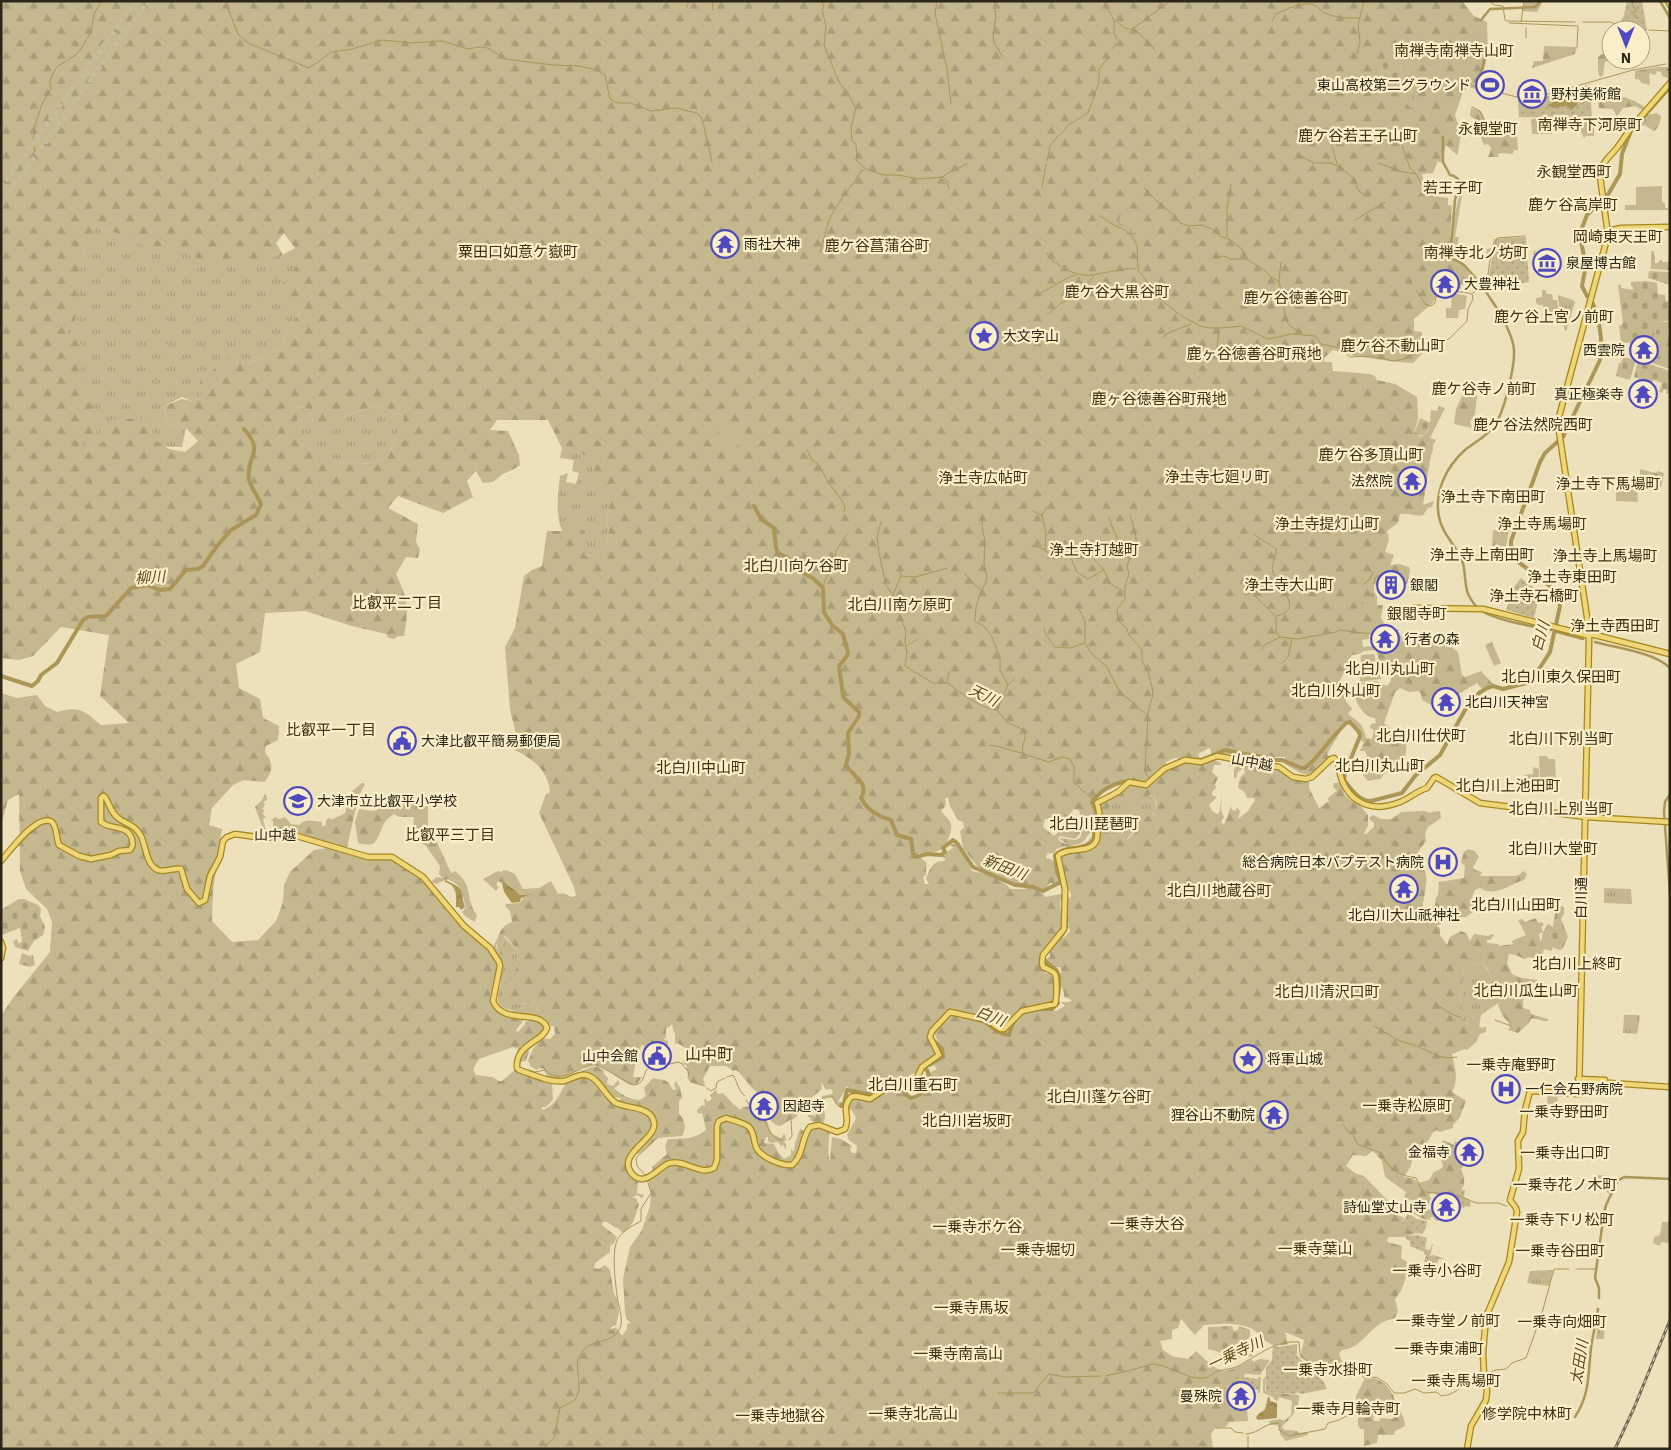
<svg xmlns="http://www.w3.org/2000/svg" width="1671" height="1450" font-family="'IBM Plex Sans','Noto Sans JP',sans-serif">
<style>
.grass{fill:url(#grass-tufts)}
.forest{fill:url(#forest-firs);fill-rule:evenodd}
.wetland{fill:url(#wetland-marsh)}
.cemetery{fill:url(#cemetery-stones)}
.garden{fill:url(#garden-dots)}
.pitch{fill:#c5b78e}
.water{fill:url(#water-ripples)}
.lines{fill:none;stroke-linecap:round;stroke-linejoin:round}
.stream{stroke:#ab9657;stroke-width:1}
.canal{stroke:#ab9657;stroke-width:2.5}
.river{stroke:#ab9657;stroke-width:4}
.highway-tunnel{stroke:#c6bc9b;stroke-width:5;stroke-dasharray:5 2.5;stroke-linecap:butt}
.major-casing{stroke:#a3861d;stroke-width:7}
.major{stroke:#efd679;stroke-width:4.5}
.rail-casing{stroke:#726b54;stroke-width:3}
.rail{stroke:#faeec9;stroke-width:1;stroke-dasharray:4;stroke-linecap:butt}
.labels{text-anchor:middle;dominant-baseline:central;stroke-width:4.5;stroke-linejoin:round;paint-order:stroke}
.poi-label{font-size:14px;fill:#2a2618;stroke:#faeec9;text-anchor:start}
.street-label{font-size:14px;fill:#2a2618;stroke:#faeec9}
.neighbourhood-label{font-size:15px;fill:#3d3313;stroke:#faeec9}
.water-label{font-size:15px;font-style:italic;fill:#5a4b1a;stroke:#faeec9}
.quarter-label{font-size:16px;fill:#3d3313;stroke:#faeec9}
</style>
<defs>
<pattern id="grass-tufts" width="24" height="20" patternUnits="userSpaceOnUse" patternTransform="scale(1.25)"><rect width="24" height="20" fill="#c5b78e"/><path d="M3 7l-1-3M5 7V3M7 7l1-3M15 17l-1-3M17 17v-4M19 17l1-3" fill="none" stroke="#a99d7a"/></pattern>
<pattern id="forest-firs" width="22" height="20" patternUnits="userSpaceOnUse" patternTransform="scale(1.25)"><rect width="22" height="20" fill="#c5b78e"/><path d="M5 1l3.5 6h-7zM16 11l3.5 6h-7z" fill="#a99d7a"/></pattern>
<pattern id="wetland-marsh" width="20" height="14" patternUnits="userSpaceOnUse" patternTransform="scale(1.25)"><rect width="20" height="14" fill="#c5b78e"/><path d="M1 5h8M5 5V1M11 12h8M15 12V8" fill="none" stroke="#a99d7a"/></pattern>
<pattern id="cemetery-stones" width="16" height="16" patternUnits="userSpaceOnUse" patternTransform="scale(1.25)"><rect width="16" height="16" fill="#c5b78e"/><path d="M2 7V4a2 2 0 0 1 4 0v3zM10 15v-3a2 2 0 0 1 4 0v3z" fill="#a99d7a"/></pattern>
<pattern id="garden-dots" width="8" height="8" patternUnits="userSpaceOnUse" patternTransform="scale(1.25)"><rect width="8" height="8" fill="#c5b78e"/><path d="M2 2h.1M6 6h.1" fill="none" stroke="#a99d7a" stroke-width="1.8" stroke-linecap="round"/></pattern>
<pattern id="water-ripples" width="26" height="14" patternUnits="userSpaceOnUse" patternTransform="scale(1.25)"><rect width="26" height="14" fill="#ab9657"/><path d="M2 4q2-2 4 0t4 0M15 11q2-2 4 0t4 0" fill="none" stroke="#8b7a47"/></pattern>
</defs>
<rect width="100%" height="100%" fill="#ede1bc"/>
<path class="grass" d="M 95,226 L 124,236 L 282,255 L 301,245 L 304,261 L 300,312 L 284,335 L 283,348 L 248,364 L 201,398 L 192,401 L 182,397 L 164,406 L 167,425 L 186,428 L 182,447 L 103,445 L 82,457 L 76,450 L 63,341 L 72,279 Z
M 1558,295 L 1573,300 L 1575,302 L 1567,329 L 1565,331 L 1558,300 Z
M 377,405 L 404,417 L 388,457 L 370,464 L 337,462 L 297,442 L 297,407 L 307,408 L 316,427 Z
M 562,448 L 587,456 L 611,503 L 606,520 L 609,531 L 606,543 L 594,555 L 585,556 L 568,531 L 562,531 C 555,513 558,494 560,476 L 568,473 L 566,482 L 576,484 L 579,473 L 572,471 L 574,460 L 560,458 Z
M 1616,488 L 1637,489 L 1638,502 L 1616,501 Z
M 1493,530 L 1509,530 L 1506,546 L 1492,546 Z
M 1492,642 L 1501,663 L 1494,666 L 1485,645 Z
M 1533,767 L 1539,769 L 1539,781 L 1531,780 L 1531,786 L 1540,787 L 1540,793 L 1524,791 L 1524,775 L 1533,774 Z
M 1129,795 L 1141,797 L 1154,795 C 1155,803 1159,810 1154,817 L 1154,812 C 1150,815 1144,819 1143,824 L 1139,826 L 1126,840 L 1125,838 L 1123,840 L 1121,837 L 1123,833 L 1123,828 L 1122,831 L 1113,837 L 1108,832 L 1098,832 L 1098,827 L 1102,828 L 1102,820 L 1110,827 L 1115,829 L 1117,827 L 1110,825 L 1108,807 Z
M 1604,888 L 1631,889 L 1632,904 L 1604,903 Z
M 503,936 L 518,951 L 516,970 L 508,1004 L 535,1003 L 538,1006 L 536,1009 L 541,1012 L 545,1019 L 512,1014 L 513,1011 C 510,1009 507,1010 504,1008 C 492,1001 501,990 501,980 L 498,980 L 501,961 L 493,947 L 498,937 L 496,947 L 499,954 L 503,955 L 505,953 L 502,949 Z
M 1483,964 C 1493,975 1494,989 1498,1003 L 1481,1015 L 1479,1027 L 1459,1021 L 1462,1018 L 1460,999 L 1464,992 L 1461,985 L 1464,977 L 1463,971 L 1469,965 Z
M 1624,1015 L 1639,1015 L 1640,1017 L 1637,1034 L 1623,1033 Z
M 1548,1093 L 1558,1095 L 1556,1113 L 1546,1112 Z
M 1597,1175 L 1612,1176 L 1616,1182 L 1610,1194 L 1605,1191 L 1596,1191 Z
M 1553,1270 L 1549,1286 L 1527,1283 L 1530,1271 Z
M 1599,1316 L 1605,1316 L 1604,1339 L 1596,1339 Z"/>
<path class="forest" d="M 1,1 L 1462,1 L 1474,16 L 1487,22 L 1488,51 L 1480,90 L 1468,87 L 1463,92 L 1455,115 L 1461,133 L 1458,153 L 1457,155 L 1446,145 L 1441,163 L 1438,161 L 1433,173 L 1422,174 L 1425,188 L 1432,196 L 1448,198 L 1448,205 L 1452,206 L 1449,256 L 1463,265 L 1475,281 L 1461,285 L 1461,289 L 1443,281 L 1433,303 L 1414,319 L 1414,331 L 1422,332 L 1422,354 L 1413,363 C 1386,361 1359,358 1333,350 L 1324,358 L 1324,362 L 1332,362 L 1333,371 L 1370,374 L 1375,376 L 1377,380 L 1395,384 L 1417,397 L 1418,418 L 1414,434 L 1421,437 C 1431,432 1430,421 1431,410 L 1437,411 L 1439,406 L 1445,408 L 1430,438 L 1436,440 L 1433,445 L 1433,449 L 1430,460 L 1423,505 L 1434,501 L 1432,507 L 1428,508 L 1423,515 C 1415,517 1409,513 1400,514 L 1398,523 L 1387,531 L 1389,539 L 1385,552 L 1394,555 L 1390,565 L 1399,564 L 1409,567 L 1410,571 L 1407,584 L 1405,584 L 1405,586 L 1400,586 L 1400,589 L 1389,591 L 1390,587 L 1393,587 L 1393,583 L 1387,583 L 1383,580 L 1379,586 L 1374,584 L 1374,595 L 1377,596 L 1377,605 L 1383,605 L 1381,618 L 1389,631 L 1369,634 L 1369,639 L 1362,640 L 1363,647 L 1375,646 L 1379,644 L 1381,636 L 1399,633 L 1406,643 L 1409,644 L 1417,640 L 1437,636 L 1458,652 L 1462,675 L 1465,677 L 1481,671 L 1493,684 L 1482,689 L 1477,683 L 1457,695 C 1457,705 1456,709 1446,713 L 1422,700 L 1421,694 L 1418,691 L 1409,692 L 1400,688 L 1395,692 L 1384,723 L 1388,726 L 1396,739 L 1403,744 L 1406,739 C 1408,750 1403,761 1403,772 L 1398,774 L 1386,772 L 1380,779 L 1368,781 L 1360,771 L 1367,756 L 1365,751 L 1360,751 L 1364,742 L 1361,741 L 1360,731 L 1347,721 L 1327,754 L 1330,758 L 1312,776 L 1300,773 L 1285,764 L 1285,757 L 1275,757 L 1272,765 C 1265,764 1263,761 1257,759 C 1244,754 1224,752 1211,757 L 1211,750 L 1209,748 L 1198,754 L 1200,758 L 1209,754 L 1209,758 C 1198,763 1188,758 1177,762 L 1178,758 L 1175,758 L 1166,762 L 1166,767 L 1147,783 L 1120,781 L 1107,788 L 1095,802 C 1097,811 1102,820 1095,829 C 1093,831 1091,832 1089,834 C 1082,844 1083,844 1071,845 L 1076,846 L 1086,845 L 1094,832 C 1093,848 1079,847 1067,848 L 1065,846 L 1056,849 L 1055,852 L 1047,854 L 1046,858 L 1053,860 L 1056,864 L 1060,881 L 1056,884 L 1050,883 L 1043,892 L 1038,891 L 1043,893 L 1045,897 C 1052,896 1057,894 1064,894 L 1063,901 L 1060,901 L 1061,915 L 1063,916 C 1062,941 1046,939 1040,960 L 1044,972 L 1048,974 L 1050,971 L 1053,976 L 1055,1000 L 1053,1003 L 1041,1003 L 1036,1009 L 1046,1006 L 1048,1009 L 1045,1007 L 1039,1010 L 1056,1011 L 1065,1006 L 1061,1002 L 1069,1002 L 1072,1000 L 1064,997 L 1064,993 L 1060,984 L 1057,983 L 1059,973 L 1062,972 L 1060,967 L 1056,967 L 1054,970 L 1043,965 L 1046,959 L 1050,957 L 1049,948 L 1062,936 L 1064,938 L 1070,931 L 1069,928 L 1065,928 L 1066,925 L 1069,926 L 1068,919 L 1065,919 L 1065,917 L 1068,916 L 1065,908 L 1066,897 L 1069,898 L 1071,897 C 1071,892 1069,889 1065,886 L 1058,860 L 1059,856 C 1074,844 1094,858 1098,832 L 1102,830 L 1098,827 L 1102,815 L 1098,804 L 1101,800 L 1118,792 L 1127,783 L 1145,786 L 1150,784 L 1166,768 L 1170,771 L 1172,766 L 1185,761 L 1201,763 L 1213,759 L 1221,763 L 1221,765 L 1214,765 L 1212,772 L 1218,778 L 1215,784 L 1216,788 L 1212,792 L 1212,795 L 1217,797 L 1209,805 L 1212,811 L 1217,814 L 1219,813 L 1222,797 L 1221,810 L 1224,817 L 1221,822 L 1224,825 L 1231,806 L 1232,810 L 1236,811 L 1236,807 L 1240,811 L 1238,819 L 1248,811 L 1255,800 L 1254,798 L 1247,798 C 1246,792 1242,790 1238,788 C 1240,781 1238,778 1245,773 L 1244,768 L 1238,772 L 1236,778 L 1234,778 L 1234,769 L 1236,767 L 1230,767 L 1229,764 L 1230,763 L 1235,764 L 1249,763 L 1249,766 L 1278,768 L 1292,778 L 1309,780 L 1309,788 L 1319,808 L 1329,801 L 1328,798 L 1337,791 L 1333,787 L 1334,783 C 1339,782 1343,783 1345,788 L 1343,790 L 1344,794 L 1349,799 L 1357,802 L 1368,815 L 1368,826 L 1364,833 L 1366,834 L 1374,827 L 1374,823 L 1369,818 L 1373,815 L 1381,819 L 1392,819 L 1401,812 L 1425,811 L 1430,813 L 1431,812 L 1440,811 L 1441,818 L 1428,827 L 1425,834 L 1426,841 L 1418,852 L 1417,863 C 1434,872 1423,892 1423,907 L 1428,909 L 1435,905 L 1436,897 L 1438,896 L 1439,882 L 1464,878 L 1465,866 L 1461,862 L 1464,852 L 1468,849 L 1475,851 L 1479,857 L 1473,867 L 1475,870 L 1482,872 L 1480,876 L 1514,876 L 1519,875 L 1523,871 L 1527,874 L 1524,880 C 1510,884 1494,898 1480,888 L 1475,890 L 1471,901 L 1474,904 L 1474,911 L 1466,917 L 1444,918 L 1442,919 L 1441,924 L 1436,926 L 1440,928 L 1440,935 L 1447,945 L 1450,937 L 1461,931 L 1466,933 L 1470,941 L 1474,934 L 1488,936 L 1492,934 L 1494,935 L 1490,940 L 1487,940 L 1487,943 L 1498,944 L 1499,946 L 1513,944 L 1512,941 L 1526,935 L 1518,920 L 1522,919 L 1525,922 L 1536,918 L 1538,923 L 1542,922 L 1544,925 L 1541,927 L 1543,932 L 1539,934 L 1540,941 L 1549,942 L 1549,938 L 1553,937 L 1552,951 L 1544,949 L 1542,957 L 1545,959 L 1545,961 L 1535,962 L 1530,957 L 1524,959 L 1516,955 L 1509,954 L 1507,963 L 1512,974 C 1519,978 1529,979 1538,980 C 1523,993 1524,985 1523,1008 L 1530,1010 L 1531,1014 L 1548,1019 L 1548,1021 C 1542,1022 1536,1017 1531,1019 L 1529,1023 L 1518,1033 L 1508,1030 L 1510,1027 L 1508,1022 L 1502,1015 L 1490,984 L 1493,981 L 1487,968 L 1483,964 L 1470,965 L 1463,971 L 1464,977 L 1461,985 L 1464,992 L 1460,999 L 1463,1017 L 1459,1021 L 1483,1028 L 1486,1026 L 1486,1032 L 1480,1034 L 1476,1042 L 1467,1050 L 1465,1049 L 1452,1054 C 1455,1067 1459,1080 1452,1092 L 1466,1101 L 1460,1117 L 1453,1125 L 1453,1128 L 1440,1132 L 1437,1130 L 1433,1132 L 1426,1145 L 1415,1144 L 1411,1166 L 1404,1177 L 1414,1179 L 1418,1183 L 1429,1180 L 1434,1172 L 1442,1168 L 1443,1165 L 1437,1150 L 1443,1140 L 1454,1145 L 1455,1141 L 1461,1144 L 1463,1139 L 1474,1143 L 1472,1167 L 1464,1165 L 1461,1169 C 1470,1189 1459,1194 1443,1201 L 1440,1196 L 1431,1192 L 1429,1196 L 1431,1198 L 1427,1208 L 1431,1210 L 1432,1205 L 1436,1206 L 1437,1203 L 1439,1206 L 1439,1221 L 1435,1220 L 1434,1217 L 1431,1217 L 1430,1220 L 1423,1219 L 1411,1212 L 1416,1203 L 1410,1199 L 1407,1203 L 1404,1198 L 1406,1192 L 1385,1177 L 1382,1161 L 1373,1151 L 1366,1156 L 1353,1155 L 1346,1166 L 1355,1173 L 1364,1176 L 1395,1208 L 1394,1213 L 1404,1218 L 1401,1225 L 1416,1233 L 1405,1237 L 1388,1237 L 1387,1242 L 1402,1246 L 1401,1258 L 1421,1273 L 1420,1279 L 1406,1277 L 1401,1291 L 1395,1299 L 1398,1311 L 1395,1318 C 1391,1319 1386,1321 1383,1322 C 1368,1330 1360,1349 1342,1350 L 1339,1354 L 1343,1364 L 1341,1370 L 1322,1372 L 1300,1357 L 1304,1340 L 1285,1332 L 1288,1344 C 1262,1350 1263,1332 1248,1327 C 1233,1322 1219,1324 1204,1325 L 1195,1335 L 1181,1319 L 1178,1328 L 1172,1330 L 1172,1339 L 1160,1341 L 1163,1350 L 1172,1356 L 1188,1359 L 1196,1351 C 1221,1374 1221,1377 1252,1359 L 1253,1362 L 1260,1359 L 1269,1360 L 1269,1362 L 1260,1375 L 1245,1374 L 1244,1377 L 1233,1377 C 1227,1385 1225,1401 1232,1409 L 1247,1409 L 1248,1421 L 1229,1422 L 1226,1427 L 1215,1428 L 1211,1434 L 1213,1449 L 1,1449 L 1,1015 L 16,994 L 50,952 L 52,922 L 47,909 L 26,889 L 20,871 L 19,794 L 8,800 L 1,825 L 1,693 L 17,698 L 37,695 L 45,706 L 57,712 C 80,706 83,710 101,725 L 129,723 L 100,696 L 109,635 L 61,627 L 33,656 L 19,660 L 1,658 ZM 1392,60 L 1399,63 L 1404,80 L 1413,94 L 1415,103 L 1411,108 L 1393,85 L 1388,72 L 1384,70 L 1381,65 ZM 95,226 L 124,236 L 133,242 L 155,249 L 176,249 L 195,258 L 241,263 L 283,255 L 276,243 L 284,233 L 302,258 L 276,293 L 300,312 L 284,335 L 283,348 L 248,364 L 228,358 L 200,381 L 201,398 L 192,401 L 182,399 L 164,406 L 167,425 L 186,428 L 198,441 L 185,452 L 169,449 L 155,440 L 152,428 L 145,418 L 110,420 L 106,427 L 103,442 L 83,454 L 80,451 C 81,441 88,437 96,433 L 98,423 L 93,412 L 89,385 L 80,381 L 83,346 L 76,340 L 64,342 C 66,330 72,329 75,320 C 79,306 77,293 74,280 L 82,267 L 82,256 ZM 377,405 L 404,417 L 388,457 L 370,464 L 337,462 L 297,442 L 297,407 L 307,408 L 316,427 L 330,431 L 343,417 ZM 497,420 L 548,420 L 562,448 L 587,456 L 611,503 L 606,520 L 609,531 L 606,543 L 594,555 L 585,556 L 585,531 L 571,526 L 568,531 L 547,531 L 542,566 L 532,570 L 524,576 L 515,628 L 505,647 L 510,710 L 518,741 L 513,749 C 531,758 548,769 550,792 L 546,794 L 539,813 L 574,887 L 576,896 L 571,897 L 563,893 L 558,894 L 551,881 L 539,888 L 523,889 L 515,874 L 506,870 L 500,872 L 498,871 L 483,879 L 496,891 L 499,887 L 496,885 L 498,881 L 502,883 L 506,882 L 520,895 L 529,894 L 523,898 L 520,903 L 506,904 L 505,906 L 510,911 L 512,922 C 499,926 494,942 499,954 L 503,955 L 505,953 L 502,949 L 503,937 L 505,936 L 518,951 L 516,970 L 511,972 C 503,985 498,991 508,1004 L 535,1003 L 538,1007 L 536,1009 L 539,1013 L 541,1012 L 550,1026 L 554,1026 L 555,1034 L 550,1039 L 542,1038 C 531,1044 523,1050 520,1062 L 526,1061 L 529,1051 L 527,1050 L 537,1042 L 538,1043 L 533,1049 L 528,1061 L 530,1064 L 530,1066 L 537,1070 L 539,1068 L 544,1069 L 547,1076 C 564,1082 568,1074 583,1067 L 585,1068 C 605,1061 613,1077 630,1085 L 638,1083 L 642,1077 L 633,1077 L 637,1055 L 641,1047 L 640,1046 L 644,1045 L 644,1049 L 650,1049 L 654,1044 L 662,1043 L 666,1046 L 668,1045 L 668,1041 L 664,1040 L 666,1037 L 666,1028 L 669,1027 L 672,1024 L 674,1033 L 675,1033 L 675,1044 L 677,1043 L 691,1051 L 689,1062 L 686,1060 L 683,1061 L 684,1064 L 687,1066 L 686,1069 L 691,1082 L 702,1085 L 705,1084 L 703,1079 L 710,1066 L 726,1066 L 733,1071 L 736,1070 C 745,1077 750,1089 760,1094 L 761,1099 L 765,1101 C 767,1111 767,1122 779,1126 C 790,1123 800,1109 811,1103 L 806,1102 L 822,1089 L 821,1082 L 826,1090 L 831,1089 L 833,1092 L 832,1094 L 822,1096 L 821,1099 L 824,1100 L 825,1097 L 832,1097 L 836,1105 L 837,1103 L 840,1107 L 843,1106 L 849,1096 L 846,1093 L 846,1098 L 843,1102 L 838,1102 L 847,1086 L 849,1089 L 848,1092 L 852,1093 L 855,1091 L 867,1096 L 881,1089 L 884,1083 L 889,1084 L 888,1081 L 890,1080 L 901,1085 L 909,1086 L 910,1085 L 908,1076 L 920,1071 L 923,1065 L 937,1056 C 937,1049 929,1045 928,1038 C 927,1029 944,1012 952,1010 L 980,1017 L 984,1019 L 951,1013 L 941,1021 L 934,1032 L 938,1042 L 937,1044 L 944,1050 C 944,1059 935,1061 929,1064 L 930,1067 L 934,1065 L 937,1069 L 929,1073 L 927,1087 L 925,1087 L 917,1096 L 910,1096 L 906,1088 L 902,1088 L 904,1093 L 903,1093 L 898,1088 C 885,1086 881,1093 871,1100 L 855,1097 L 850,1100 L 847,1107 L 852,1111 L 856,1118 L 847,1135 L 849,1140 L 857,1146 L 856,1153 L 852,1153 L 850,1149 L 852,1146 L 841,1139 L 832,1137 L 830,1162 C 827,1153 829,1139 830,1130 L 814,1126 L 808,1130 L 798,1163 C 783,1171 770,1160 758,1153 C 748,1139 757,1128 736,1122 C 730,1120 727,1119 721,1121 C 711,1136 722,1152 716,1168 C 702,1175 690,1163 675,1164 C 667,1164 664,1170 659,1174 C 656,1177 651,1178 648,1179 L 651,1193 L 650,1206 L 642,1230 L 630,1247 L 623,1279 L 625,1313 L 627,1319 L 631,1323 L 627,1324 L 627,1329 L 622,1336 L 616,1327 L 610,1330 L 611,1327 L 616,1325 L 619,1312 L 617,1298 L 614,1294 L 610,1270 L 605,1265 L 599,1269 L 594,1268 L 595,1263 L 610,1252 L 610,1246 L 614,1243 L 617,1237 L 602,1225 L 603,1222 L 607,1222 L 616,1228 L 618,1228 L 623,1233 C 635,1224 634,1218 639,1205 L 636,1198 L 632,1198 L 637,1195 L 642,1198 L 644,1195 L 637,1193 L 638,1180 C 627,1175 625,1161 632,1151 L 634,1150 L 651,1132 L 652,1120 C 646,1109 628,1109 617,1104 C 605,1098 600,1084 589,1077 L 580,1076 L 566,1082 C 561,1092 555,1106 543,1110 L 541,1108 L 547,1106 L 553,1100 L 552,1081 L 522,1073 L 516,1069 L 502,1081 L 499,1081 L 493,1077 L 476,1075 L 473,1069 L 479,1059 L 513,1047 L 518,1049 L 517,1052 L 519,1053 L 529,1041 L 544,1033 L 546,1026 C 541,1018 532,1019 525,1022 L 525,1024 L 518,1032 L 516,1030 L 523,1021 L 523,1018 L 503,1013 L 494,1007 L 490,996 L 497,968 L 496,962 L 487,949 L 462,926 L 426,882 L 396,859 L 386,857 L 370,858 L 328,848 L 314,850 L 290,872 L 284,885 L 283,902 L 276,921 L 258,940 L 232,942 L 212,921 L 213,891 L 222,829 L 209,825 L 212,808 L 233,785 L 244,780 L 265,782 C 273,769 274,765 265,752 L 266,746 L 278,740 L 279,726 L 263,718 L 260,699 L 239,688 L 236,664 L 260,652 L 265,613 L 305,611 L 352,626 L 386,634 L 389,638 L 394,639 L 398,636 L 404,636 C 409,606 409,602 396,574 L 406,557 L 418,558 L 420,549 L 416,542 L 418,524 L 388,508 L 398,496 L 443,513 L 473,497 L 467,481 L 476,471 L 483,483 L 493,482 L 503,474 L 514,469 L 520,465 L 519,455 L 508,431 L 490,430 ZM 1376,650 L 1380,664 L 1391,677 L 1391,681 L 1387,686 L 1376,681 L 1354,684 L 1351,689 L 1353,689 C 1355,702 1363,717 1375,718 L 1376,723 L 1371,724 L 1370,728 L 1374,730 L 1372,739 L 1366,738 C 1363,724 1359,722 1348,714 L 1352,709 L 1346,701 L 1339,682 L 1344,673 L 1349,668 L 1349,659 L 1352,655 L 1359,654 L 1364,651 ZM 1129,795 L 1141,797 L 1149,797 L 1149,795 L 1154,795 L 1157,806 L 1155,816 L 1154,817 L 1153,811 L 1143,821 L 1143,824 L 1142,822 L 1134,833 L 1127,840 L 1126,838 L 1123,840 L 1121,837 L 1124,828 L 1113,837 L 1108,832 L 1105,832 L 1102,830 L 1101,822 L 1102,821 L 1109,828 L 1115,829 L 1116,832 L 1117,827 L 1110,825 L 1109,807 ZM 948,797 L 950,806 L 958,820 L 963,822 L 964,828 L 960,831 L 963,848 L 977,866 L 1014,886 L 1019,887 L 1023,885 L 1027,888 L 1025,889 L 1011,889 C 1002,879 985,873 972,871 L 961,847 L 951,843 L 950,846 L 954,847 L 941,856 L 946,859 L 944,861 C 933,860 929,870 926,879 L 929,884 L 925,884 L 923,877 L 926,875 C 926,856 930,868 918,855 L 919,853 C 930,854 937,853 946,846 C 948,837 955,828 949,820 C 946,816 943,814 941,811 L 946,805 L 945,799 ZM 1074,809 L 1079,810 L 1083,829 L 1080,838 L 1075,840 L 1060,838 L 1061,840 L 1069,845 L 1061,842 L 1058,839 L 1060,836 L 1075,839 C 1082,833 1083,826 1079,818 L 1077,817 L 1078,824 L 1072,831 L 1066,832 L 1062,829 L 1054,836 L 1043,827 L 1045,819 L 1058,819 L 1062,824 Z
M 1525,1 L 1543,1 L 1537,12 L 1522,11 Z
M 1544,46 L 1577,47 L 1575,54 L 1532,68 L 1534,61 L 1543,61 Z
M 1602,54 L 1610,54 L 1610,61 L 1605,62 L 1603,75 L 1600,77 C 1597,72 1598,63 1598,57 Z
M 1658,67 L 1667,67 L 1670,69 L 1670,79 L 1662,76 L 1661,72 L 1657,71 L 1655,75 L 1649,73 L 1650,85 L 1642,83 L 1638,79 L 1635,79 L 1635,71 Z
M 1615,94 L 1635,101 L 1646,108 L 1644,111 L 1635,106 L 1623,108 L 1617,117 L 1613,109 L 1599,108 L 1598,100 Z
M 1471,108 L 1481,111 L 1487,123 L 1516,127 L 1518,150 L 1514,150 L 1513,154 L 1499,153 L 1498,157 L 1488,157 L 1491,148 L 1488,144 L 1484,145 C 1478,135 1483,123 1470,116 Z
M 1657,113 L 1661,116 C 1660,122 1660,127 1654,131 L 1644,125 L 1638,129 L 1637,128 L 1647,115 Z
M 1587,122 L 1596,122 L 1597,124 L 1594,126 L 1594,136 L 1586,136 L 1584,138 L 1581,132 L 1580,124 Z
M 1462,183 L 1464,184 L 1455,237 L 1459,237 L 1457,248 L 1455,248 L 1455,258 C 1445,246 1459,198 1462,183 Z
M 1651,251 L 1654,251 L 1655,263 L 1658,263 L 1660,260 L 1662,260 L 1662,262 L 1670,262 L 1670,270 L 1651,269 Z
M 1670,319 L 1668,333 L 1669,337 L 1670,369 L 1652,363 L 1657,350 L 1652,344 L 1659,321 L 1668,322 Z
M 1464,392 L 1474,393 L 1477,396 L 1475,414 L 1470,422 L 1472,428 L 1454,424 L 1456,409 Z
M 362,783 L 365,784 L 359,795 L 347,847 L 345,849 C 327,845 311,836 294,833 C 280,831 268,838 254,834 L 255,832 L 262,831 L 263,829 L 255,807 L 262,800 L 265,794 L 267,798 L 267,800 L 263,802 L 265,805 L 262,809 L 264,810 L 263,814 L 266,817 L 263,819 L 266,831 L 273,829 L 273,821 L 271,820 L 275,817 L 279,819 L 285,817 L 291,824 L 299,825 C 306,818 313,821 322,822 L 322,826 L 325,826 L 327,819 L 330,818 L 331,820 L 345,813 L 350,793 Z
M 386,801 L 428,806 L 428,826 L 424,827 L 423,830 L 426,834 L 433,833 L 433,835 L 431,838 L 432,840 L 436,840 L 450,871 L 452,873 L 455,871 C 475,887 464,898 477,915 L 475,922 L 465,916 L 462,912 L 466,907 C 461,892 464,886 447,879 L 437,884 L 431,882 L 437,877 L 443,878 L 439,874 L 440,866 L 426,846 L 412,837 L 414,817 L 399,817 L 394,814 C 379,823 382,836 374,843 C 369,846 362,844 358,843 L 355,822 L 359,809 C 373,811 377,814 386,801 Z
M 592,1067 L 598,1067 L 604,1071 L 604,1074 L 608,1078 L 607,1084 L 613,1086 L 618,1080 L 620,1084 L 614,1088 C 623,1096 629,1099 640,1100 L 646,1096 L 644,1088 L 653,1078 C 663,1081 667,1077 673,1090 L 676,1089 L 674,1084 L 676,1081 L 680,1088 L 682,1098 L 679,1101 L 679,1114 C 686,1120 686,1130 682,1136 L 658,1138 L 642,1152 L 634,1155 C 642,1144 664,1132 653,1115 L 620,1102 L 619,1101 L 621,1098 L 612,1097 L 598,1082 L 582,1073 L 581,1071 Z
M 716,1090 L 718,1094 L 723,1093 L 733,1104 L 741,1110 L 742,1107 C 746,1107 751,1106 755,1106 C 766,1108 767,1126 772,1134 L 781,1138 L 784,1134 L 785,1135 L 786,1138 L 783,1141 L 786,1144 L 786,1150 L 783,1145 L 781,1146 L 778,1142 L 771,1143 L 768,1141 L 768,1137 L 766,1137 L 764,1143 L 774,1144 L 778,1152 L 784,1159 L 791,1155 L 791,1149 L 794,1152 L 795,1143 L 800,1129 L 805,1131 L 796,1160 C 787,1168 766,1158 759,1150 C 755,1144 756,1136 754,1130 L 738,1121 L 720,1120 L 715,1166 L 705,1169 L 675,1162 L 655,1173 L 651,1173 L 653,1169 L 652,1167 L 667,1154 L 665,1146 L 668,1139 C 684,1139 695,1139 706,1130 L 702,1112 L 700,1114 L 697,1112 L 697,1110 L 702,1105 L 705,1106 L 704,1100 L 706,1098 L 707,1102 L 712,1099 L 710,1095 Z
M 815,1103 L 819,1103 C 825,1109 828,1119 821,1125 L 814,1123 L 807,1115 L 814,1115 L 816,1117 L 815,1112 L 811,1113 L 814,1110 L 814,1107 L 804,1110 Z
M 1266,1376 L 1265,1390 L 1267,1392 L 1299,1395 C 1300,1402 1295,1413 1290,1418 C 1288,1422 1284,1423 1282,1427 L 1285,1430 L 1297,1431 L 1299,1433 L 1307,1432 L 1308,1435 L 1286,1441 L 1280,1434 L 1280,1429 L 1277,1425 L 1270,1425 L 1269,1421 L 1280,1419 L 1284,1421 L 1291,1415 L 1292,1401 L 1279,1397 L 1278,1401 L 1275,1400 L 1273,1397 L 1263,1393 L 1263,1379 Z
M 1373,1378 C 1388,1382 1393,1394 1398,1407 C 1401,1414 1405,1418 1405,1426 L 1395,1431 L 1394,1435 L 1378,1435 L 1377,1443 L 1364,1446 L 1364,1429 L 1360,1429 L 1358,1425 L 1358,1416 L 1352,1412 L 1356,1406 L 1356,1396 L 1364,1380 ZM 1383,1408 L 1397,1409 L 1393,1419 L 1380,1418 L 1380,1421 L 1374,1421 L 1372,1409 Z"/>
<path class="wetland" d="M 1122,214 C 1131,222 1141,227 1141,240 L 1133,242 C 1126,233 1112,226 1122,214 Z"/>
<path class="cemetery" d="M 1392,60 L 1399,63 L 1404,80 L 1413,94 L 1415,103 L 1411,109 L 1393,85 L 1388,72 L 1384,70 L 1381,64 Z
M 1649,271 L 1670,272 L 1670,285 L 1648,278 Z
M 1647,281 L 1657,283 L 1658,294 L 1665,295 L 1666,301 L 1670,301 L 1669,321 L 1659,321 L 1652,342 L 1643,339 L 1642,342 L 1621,343 L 1619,326 L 1623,324 L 1618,285 L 1621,285 L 1621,288 L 1633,290 L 1633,287 L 1631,286 L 1631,282 Z
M 1623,357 L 1636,360 L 1630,380 L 1616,376 L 1619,363 L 1621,363 Z
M 1638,360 L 1670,371 L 1670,391 L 1668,394 L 1666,393 L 1667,391 L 1664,389 L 1662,393 L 1659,392 L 1662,383 L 1654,380 L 1651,383 L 1634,377 Z
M 1420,418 L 1431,423 L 1425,434 L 1421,436 L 1414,434 Z
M 1640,469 L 1656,473 L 1658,471 L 1664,473 L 1661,487 L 1652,488 L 1650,480 L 1640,479 Z
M 19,899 L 24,899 L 38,905 L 41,909 L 40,916 L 45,927 L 43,935 L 34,941 L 28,951 L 15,947 L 13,941 L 17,939 L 19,944 L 22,941 L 20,928 L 2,935 L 1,932 L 1,910 Z
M 1562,906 L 1564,908 L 1564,914 L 1561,919 L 1568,937 L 1563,948 L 1560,950 L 1551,947 L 1553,937 L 1550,938 L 1549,942 L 1541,942 L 1543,932 L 1548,924 L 1553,927 L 1556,907 Z
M 22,953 L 29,956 L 33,955 L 35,965 L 30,967 L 19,964 Z
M 1232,1326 L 1234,1331 L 1238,1330 L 1239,1326 L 1250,1330 L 1251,1352 L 1253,1356 L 1241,1358 L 1208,1349 L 1208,1327 Z"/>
<path class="garden" d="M 1627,1 L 1642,1 L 1647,31 L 1626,30 L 1618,27 L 1624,15 Z
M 1590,84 L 1592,120 L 1562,121 L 1562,118 L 1519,117 L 1518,99 L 1537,99 Z
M 1526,237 L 1529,282 L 1512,285 L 1487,285 L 1492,259 L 1486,258 L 1487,249 L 1492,248 L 1494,239 Z
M 1521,578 L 1536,589 L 1540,594 L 1534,618 L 1506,610 L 1514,587 Z
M 1454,1190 L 1465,1190 L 1464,1197 L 1471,1202 L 1470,1207 L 1465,1206 L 1464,1208 L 1458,1207 L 1457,1210 L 1451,1209 L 1447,1222 L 1440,1220 L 1440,1202 L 1442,1194 Z
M 1408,1213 L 1417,1219 L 1427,1221 L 1426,1228 L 1422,1234 L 1416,1233 L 1401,1225 Z
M 1418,1235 L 1427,1238 L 1425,1249 L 1430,1250 L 1432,1244 L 1433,1244 L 1430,1256 L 1433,1255 L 1443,1258 L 1443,1259 L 1439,1259 L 1436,1266 L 1424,1262 L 1426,1255 L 1424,1254 L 1424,1252 L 1410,1246 L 1410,1241 L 1406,1239 L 1406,1236 Z
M 1297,1344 L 1297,1356 L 1323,1381 L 1327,1389 L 1301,1394 L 1297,1392 L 1296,1394 L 1267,1392 L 1266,1390 L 1266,1368 L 1272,1360 L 1273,1345 L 1279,1347 Z
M 1233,1377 L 1244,1377 L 1258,1379 L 1258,1377 L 1261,1377 L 1260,1393 L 1258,1393 L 1258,1390 L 1250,1389 L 1250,1384 L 1237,1384 L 1237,1386 L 1232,1386 L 1232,1391 L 1229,1391 L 1229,1382 Z"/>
<path class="pitch" d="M 1551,118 L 1552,134 L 1532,134 L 1531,119 Z
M 1662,186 L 1662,202 L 1665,203 L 1665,208 L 1668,208 L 1668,210 L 1625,210 L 1625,205 L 1636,205 L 1636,187 Z
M 1542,290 L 1545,290 L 1547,294 L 1552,294 L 1553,300 L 1557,300 L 1559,314 L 1546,316 L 1543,305 L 1539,305 L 1536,303 L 1536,298 L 1542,297 Z
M 1452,294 L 1458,294 L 1467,296 L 1465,309 L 1459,310 L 1458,318 L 1446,318 L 1446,308 L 1451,308 Z
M 727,419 L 744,429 L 746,441 L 729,450 L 726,449 L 718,431 Z
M 1374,654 L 1381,679 L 1360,682 L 1361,655 Z
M 1539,756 L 1547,756 L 1548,759 L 1555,759 L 1556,781 L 1540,780 Z
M 1662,1222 L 1670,1222 L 1670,1243 L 1661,1242 L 1660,1246 L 1653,1243 L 1654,1237 L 1660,1235 Z"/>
<path class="water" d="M 1569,98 L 1577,100 L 1577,105 L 1571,110 L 1567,106 L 1553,108 L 1547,105 Z
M 446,878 L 447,881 C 467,890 459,889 465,907 L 461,910 L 459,907 L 456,907 C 456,895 458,886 445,882 Z
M 505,882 L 520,895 L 531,894 L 521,898 L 520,902 L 512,903 L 504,892 L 502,883 Z
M 1268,1397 L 1270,1398 L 1270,1401 L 1277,1403 L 1277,1418 L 1258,1420 L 1256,1418 C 1258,1412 1262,1413 1265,1409 Z"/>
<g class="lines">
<path class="stream" d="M 225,1 L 238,34 L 248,43 L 309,68 L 332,52 L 352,49 L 382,40 L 411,43 L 442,41 L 468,49 L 479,47 L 488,48 L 505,59 L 553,65 L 579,66 L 596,70 L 605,75 L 610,99 L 618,103 L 631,103 L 651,111 L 676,108 L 696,113 L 702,118 L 712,162
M 712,1 L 713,10
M 822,1 L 824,8 L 822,9 L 826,27 L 824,45 L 839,82 L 848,93 L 856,109 L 851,127 L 852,141 L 856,144 L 857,161 L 866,169 L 883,175 L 898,175 L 919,179 L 943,177 L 946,174 L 967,164
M 937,1 L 935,13 L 947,69 L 951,104
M 994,1 L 996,17 L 993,35 L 994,43 L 1003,57
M 1103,1 L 1114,20 L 1114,32 L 1117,40
M 1489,1 L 1494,5 L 1503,6 L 1505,20 L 1507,21 L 1575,22
M 1632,4 L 1636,11 L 1635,13
M 687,7 L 689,1
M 1635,17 L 1635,15
M 1114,20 L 1125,28 L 1137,31 L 1154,49
M 1272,21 L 1276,14 C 1287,9 1299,3 1311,4 C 1318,5 1321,12 1327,14 C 1337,18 1349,18 1359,18
M 1521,22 L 1524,1
M 1583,22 L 1610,22 L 1631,29 L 1646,30
M 1509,23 L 1578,26 L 1577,47
M 1132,29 L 1168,3
M 1649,30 L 1670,31
M 1526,38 L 1526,28
M 1112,49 L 1116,44
M 1357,54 L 1360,42 L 1358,25 L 1364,1
M 1469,85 L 1517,97 L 1534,98 L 1633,70 L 1666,64
M 1472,107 L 1480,111 L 1485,122
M 1330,139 L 1337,164
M 1402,145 L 1410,168 L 1416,174 L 1422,185 L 1431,187
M 1297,154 L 1314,163 L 1331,163 L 1342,168 L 1356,181 L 1357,188 L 1360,192 L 1367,196
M 37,160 L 33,141 L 35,125 L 42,104 L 51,89 L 50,81 L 53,73 L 58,66 L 76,55 L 80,50 L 91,32 L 94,14 L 102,1
M 1047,161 L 1050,146 L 1056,138 L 1063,132 L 1067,126 L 1088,113 L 1099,82 L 1099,69 L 1109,57
M 1378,163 L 1403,172 L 1416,174
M 943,177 L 947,181 L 949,189
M 1042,188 L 1046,164
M 1144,188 L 1159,203 L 1175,216 L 1180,223 L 1190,226 L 1201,225 L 1212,229 L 1220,236 L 1231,240 L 1242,249 L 1246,258
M 1100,216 L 1114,225 L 1125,230 L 1132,236 L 1137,246 L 1138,270 L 1160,299 L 1180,315 L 1200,326 L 1210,328 L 1221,328 L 1241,326 L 1268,339 L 1292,334 L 1315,336 L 1321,344 L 1340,348 L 1350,357 L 1371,356 L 1393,361 L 1404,359 L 1433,345 L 1441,344
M 1355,220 L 1385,202
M 1582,226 L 1583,226
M 1227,237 L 1227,208 L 1231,184
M 1535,251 L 1534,254 L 1535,258
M 820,252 C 824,242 825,231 829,221 C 836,202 852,188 861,171 L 865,169
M 1047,253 C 1050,260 1057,264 1064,268 C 1087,281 1096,273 1120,270 C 1126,269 1130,268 1135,269
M 1214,257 L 1224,256 L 1230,259 L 1246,259 L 1264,270 L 1272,278 L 1279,281 L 1286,319 L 1289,325 L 1302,334
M 1279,281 L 1281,262
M 1416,290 L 1426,305 L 1431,306 L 1435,303 L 1436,297 C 1446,290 1461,291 1472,294
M 1473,293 L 1478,289 L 1486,287 L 1491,254 L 1497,238 L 1525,236
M 1039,294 L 1067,278 L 1076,275
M 1049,313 L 1061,303 L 1075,297 L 1094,276
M 1168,333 L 1191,324
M 1163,337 L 1168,333
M 1445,341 L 1450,338 L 1467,321 L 1468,309 L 1473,299 L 1472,294
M 1217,348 L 1219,329
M 807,450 L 812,460 L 819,465 L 828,482 L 843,502 L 845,507 L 844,512
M 1047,507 L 1042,515 L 1046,534 L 1045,551 L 1054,556 L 1070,556 L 1077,572 L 1088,579 L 1104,570
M 1033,511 L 1042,515
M 982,515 L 982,526 L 985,541 L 984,563 L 987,577 L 986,582 L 981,591 L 976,607 L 975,621 L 985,627 L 992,637 L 1000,657 L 1000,670 L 1008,685
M 1130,515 C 1134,529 1142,548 1130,559
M 1109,517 C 1113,533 1122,545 1129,559 L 1127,567 L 1129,574 L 1125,586 L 1125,599 L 1117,609 L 1118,620 L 1127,629 L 1129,635 L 1142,650 L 1142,661 L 1148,672 L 1152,687 L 1153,695 L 1148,712 L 1148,716
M 881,522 L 877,537 L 879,553 L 886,585 L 895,598 L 899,614 L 906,631 L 905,642 L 907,653 L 905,666 L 933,683 L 948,683 C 960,694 981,708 997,710 L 1007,722 L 1024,730 C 1028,739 1020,745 1023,754 L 1049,762 L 1062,757 L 1070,759 L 1074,766 L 1074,783 L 1094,800
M 1255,535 L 1276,549 C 1277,558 1270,563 1273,572 C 1277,588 1306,608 1277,616
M 1032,546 L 1038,547 L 1045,550
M 1094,559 L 1104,570 L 1111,584 L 1124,592
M 900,570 L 901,576
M 965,574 L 980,590
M 1382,574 L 1384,580
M 1364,584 L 1370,579 L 1373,572
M 1374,584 L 1375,578 L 1383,573
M 1250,585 L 1252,593 L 1276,617 L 1276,632 L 1280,637 L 1297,639 L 1336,632 L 1339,630 L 1371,634 L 1398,630
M 823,588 L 825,580 L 833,567 L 836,551 L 847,534
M 1371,594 L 1375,594
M 893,595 L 901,576 L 915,577 L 948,568
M 1245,595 L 1251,593
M 1371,597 L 1375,595
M 1362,603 L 1363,603
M 1077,605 L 1085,621 L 1085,643 L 1091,653 L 1107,667 L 1119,691 L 1148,716 L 1145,769 L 1146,774 L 1151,779
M 1044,629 L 1046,635 L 1055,647 L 1071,648 L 1084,643
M 907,646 L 916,640
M 1262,650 L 1263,646 L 1280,637
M 1282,663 L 1288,657 L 1292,640
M 947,683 L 949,672
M 997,710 L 1008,685 L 1014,679
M 989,745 C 1000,746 1011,751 1022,753
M 1437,1006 C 1445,1008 1453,1017 1461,1017
M 1495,1020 L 1511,1026
M 1374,1026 L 1400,1041 L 1417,1046 L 1438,1056 L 1447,1058 L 1457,1057
M 670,1064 L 678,1062 L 683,1064 L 683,1066
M 650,1067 L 657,1063 L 661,1065 L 667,1065
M 684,1067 L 689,1072 L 688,1077 L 691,1082 L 705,1086
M 528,1070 L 535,1072 L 545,1070 C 560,1085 577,1069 594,1063 L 633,1085 C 645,1084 642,1077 647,1069
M 727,1077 L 733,1075 C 738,1083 738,1091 745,1096
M 707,1088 L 711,1091 L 716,1088 L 717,1082 L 725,1078
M 746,1100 L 750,1106 L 759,1108 L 765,1114 C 764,1125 773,1143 786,1140
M 1343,1124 L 1349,1133 L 1353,1134 L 1357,1144 L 1381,1153 C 1389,1170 1398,1175 1416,1178 L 1423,1192
M 789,1140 L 792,1136 L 791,1120 L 803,1110 L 816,1105 L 819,1101 L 827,1097 L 833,1097 L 838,1106 L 841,1106
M 646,1176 L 637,1166 L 636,1158 L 657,1138
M 1425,1192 L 1457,1195 L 1476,1203 L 1498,1203 L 1507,1206
M 1577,1269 L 1596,1269
M 1485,1374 L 1496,1370 L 1506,1369 L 1512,1363 L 1526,1358 L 1542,1313 L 1554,1269 L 1569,1269
M 1105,1376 C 1117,1373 1130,1371 1142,1367 C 1146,1366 1150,1364 1154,1364 C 1172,1366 1186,1380 1205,1378 C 1210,1377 1213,1372 1218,1371 C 1226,1369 1233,1369 1240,1365 C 1259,1355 1275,1340 1299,1342 L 1300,1354 L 1310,1363 L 1323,1367 L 1331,1360 L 1336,1360 L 1346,1369 L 1359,1371 L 1365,1379 L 1372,1377 L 1378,1378 L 1387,1384 L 1394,1393 L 1404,1393 L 1415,1389 L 1424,1393 L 1437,1392 L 1441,1396 C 1455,1395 1460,1387 1470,1380 C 1473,1377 1478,1377 1482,1376
M 998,1393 L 1033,1393 L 1049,1374 L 1065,1377 L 1101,1376
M 1280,1425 L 1279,1430 L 1289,1436 L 1325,1429 L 1328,1423 L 1339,1420 L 1354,1412 L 1363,1410 L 1372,1406 L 1392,1403 L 1393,1395
M 1216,1428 L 1231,1428 L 1235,1432 L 1243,1433
M 1246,1434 C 1261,1433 1264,1422 1279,1423
M 545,1449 L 547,1444 L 554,1438 L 560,1408 L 575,1400 C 577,1395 580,1390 579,1385 C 579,1373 574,1363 582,1352 C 590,1339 614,1344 620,1328 C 623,1321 620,1309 618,1302 C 616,1288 610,1248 619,1237 C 624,1230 634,1225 641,1221 L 641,1209 L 651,1193 L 647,1179
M 1248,1449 L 1248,1436"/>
<path class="canal" d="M 1660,1 L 1670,18
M 1481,20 L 1490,9 L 1535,7 L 1541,1
M 1475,81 C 1482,74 1484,65 1485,55
M 1443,137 L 1443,162 L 1450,175 L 1454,176 L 1458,179 L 1459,183 L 1455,200 L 1450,256 C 1454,261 1460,261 1465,266 C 1482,284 1512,326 1514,350 C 1515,366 1504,414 1494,426 C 1486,437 1475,442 1465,450 C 1446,467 1434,492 1439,517 C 1442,534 1456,545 1462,560 C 1466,571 1464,583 1468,594 C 1471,600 1475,607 1482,611 C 1498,621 1532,626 1551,630
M 1557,632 L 1583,639
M 1595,642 C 1617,648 1654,652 1670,668
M 1670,794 L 1665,802 L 1664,812 L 1670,894
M 1599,1298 L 1599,1288 L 1595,1278 L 1604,1213 L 1606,1205 L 1618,1180 L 1625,1177 L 1670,1179
M 1575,1417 C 1590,1394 1588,1375 1591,1348 C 1593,1335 1596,1322 1598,1309"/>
<path class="river" d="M 1439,185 L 1457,188
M 1606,198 L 1620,174 L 1622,154 L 1631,131 L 1670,87
M 1580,233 L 1587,215 L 1593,209
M 1580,237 L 1586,265 L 1582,286 L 1587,296
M 754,506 L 761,519 L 774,528 L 776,548 L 778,553 L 793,561 L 800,571 L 814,579 L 823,588 L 824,612 L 832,625 L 843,634 L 848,653 L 847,656 L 839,666 L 843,695 L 844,698 L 859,712 L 859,716 L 848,733 L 849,754 L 846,765 C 853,776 870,784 861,798 C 868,811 878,816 891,820 L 897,835 L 911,839 L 913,853 L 916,857 L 927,854 L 941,855 L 945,852 L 943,848 L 953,840 L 957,843 L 973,867 L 1015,885 L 1033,887 L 1043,891 L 1061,882
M 1,676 L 32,686 L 38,681 L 41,675 L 57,663 L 83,620 L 88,617 L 106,616 L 131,588 L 147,585 L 160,590 L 170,589 L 186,570 L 198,569 L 203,566 L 217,546 L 231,530 L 256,515 L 261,504 C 258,497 250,486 249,479 C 245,457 266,453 244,429
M 1211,756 L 1225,750 L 1244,754 L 1259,756 L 1270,760 L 1282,760 L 1301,768 L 1305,768 L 1314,760 L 1333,737 L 1346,723 L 1350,722 L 1359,732 L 1360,736 L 1345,773 L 1344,780 C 1351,789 1359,801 1371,801 L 1402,793 L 1415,776 L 1440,755 L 1465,710 L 1479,693 L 1487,688 L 1493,686 L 1503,689 L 1527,683 L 1532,680 L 1550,652 L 1560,606 C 1556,582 1529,573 1514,558 L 1511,551 L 1511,541 L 1540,462 L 1545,453 L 1563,437 L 1600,360 L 1601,338 L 1598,316 L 1593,304
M 1063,886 L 1057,872 L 1055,855 C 1066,844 1085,852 1094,839 L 1094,824 L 1097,814 L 1092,802 C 1100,789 1123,778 1138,782
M 1058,939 C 1066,932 1067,926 1066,916
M 1043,957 C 1045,965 1053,965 1057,971 C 1061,978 1059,989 1058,996
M 1041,1009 L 1052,1009 L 1058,1003
M 979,1020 C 994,1024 992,1033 1009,1035 L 1012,1025 L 1016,1019
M 841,1106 L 844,1103 L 847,1090 L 872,1095 L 889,1082 L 900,1083 L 906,1095 L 911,1098 C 926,1095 934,1080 925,1067 L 943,1057 L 942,1049 L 932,1039"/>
<path class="highway-tunnel" d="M 1,187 L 136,1
M 1,204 L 148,1"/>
<defs>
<path id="major" d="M 1668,1 L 1670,5
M 1608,231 L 1621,228 L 1670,227
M 1414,608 L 1483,609 L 1586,635 L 1595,635 L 1670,654
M 1,861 C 9,852 38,812 52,822 C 57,827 56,838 59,845 L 79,856 L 91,859 L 111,855 L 119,851 L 130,850 C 133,846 133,845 132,839 C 127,824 110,830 101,822 L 101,798 L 103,796 L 105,797 C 109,803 111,812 117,817 C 125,824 136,825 141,836 C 146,846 146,865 158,870 C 166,873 174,867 181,869 L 187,889 L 199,903 L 205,900 L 210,876 L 220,857 L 223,841 L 227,837 L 235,834 L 264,838 L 290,834 L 368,857 L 392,857 L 423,877 L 464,926 L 490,948 L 499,962 L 500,966 L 493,1001 C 503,1026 541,1008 547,1028 C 543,1042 515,1044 517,1068 L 519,1070 C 532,1074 550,1083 564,1081 C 572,1079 581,1072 589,1076 C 599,1079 606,1097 616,1103 C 628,1109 652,1106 654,1123 C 657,1140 614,1154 633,1175 C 646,1188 660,1165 670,1163 C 684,1159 700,1176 714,1168 L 717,1160 L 717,1126 L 719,1121 L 726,1118 C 734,1121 743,1122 749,1127 C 755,1133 753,1142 757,1149 C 763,1158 782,1166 792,1165 C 804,1155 801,1138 810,1127 L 819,1125 L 837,1132 L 845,1129 C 851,1117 840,1109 851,1097 L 856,1096 L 870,1099 L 888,1087 L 913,1086 L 922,1067 L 939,1055 L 930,1037 L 932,1031 L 950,1012 L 987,1020 L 1000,1029 L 1004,1029 L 1022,1011 L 1055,1004 C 1057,999 1057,978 1055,974 C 1052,970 1047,969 1043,967 L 1042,963 L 1043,955 L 1064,929 L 1065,889 L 1058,856 C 1067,846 1092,855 1097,839 C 1098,835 1097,830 1098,827 C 1100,815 1100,814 1097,803 L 1118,792 L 1129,782 L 1146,785 L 1164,769 L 1185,760 L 1201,762 L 1217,756 L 1223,757 L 1263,765 L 1279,767 L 1293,777 L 1306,779 L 1312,777 L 1331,759 L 1334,758 L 1338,762 C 1341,796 1365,816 1400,802 C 1410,798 1417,791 1427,788 L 1434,778 L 1436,777 L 1480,803 L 1586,817 L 1670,822
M 1,942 L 3,948 L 1,958
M 1578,1079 L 1605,1080
M 1579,1081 L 1670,1087
M 1467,1449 L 1471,1426 L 1486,1400 L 1487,1391 L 1484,1375 L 1483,1353 L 1486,1317 L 1509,1262 L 1517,1212 L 1516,1208 L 1510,1200 L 1519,1169 L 1518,1141 L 1523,1132 L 1525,1110 L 1530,1091 L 1579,1094 L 1589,640 L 1587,617 L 1559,431 L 1559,417 L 1608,235 L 1600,176 L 1602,166 L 1607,159 L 1617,148 L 1631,128 L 1670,83"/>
</defs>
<use href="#major" class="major-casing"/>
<use href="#major" class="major"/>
<defs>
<path id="rail" d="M 1615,1449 L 1634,1408 L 1670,1320"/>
</defs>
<use href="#rail" class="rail-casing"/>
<use href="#rail" class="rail"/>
</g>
<defs>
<symbol id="stadium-ring" viewBox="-11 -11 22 22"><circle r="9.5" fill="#faeec9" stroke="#4e49bf" stroke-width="1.5"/><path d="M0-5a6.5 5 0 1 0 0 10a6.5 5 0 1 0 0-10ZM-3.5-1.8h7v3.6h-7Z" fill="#4e49bf"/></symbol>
<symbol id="museum-ring" viewBox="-11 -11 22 22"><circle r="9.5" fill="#faeec9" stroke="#4e49bf" stroke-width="1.5"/><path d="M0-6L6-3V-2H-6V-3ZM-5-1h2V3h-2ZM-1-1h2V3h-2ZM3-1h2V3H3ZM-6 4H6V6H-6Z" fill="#4e49bf"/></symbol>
<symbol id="temple-ring" viewBox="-11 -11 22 22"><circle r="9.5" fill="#faeec9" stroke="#4e49bf" stroke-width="1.5"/><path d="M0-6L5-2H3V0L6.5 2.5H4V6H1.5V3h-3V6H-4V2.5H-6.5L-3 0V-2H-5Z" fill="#4e49bf"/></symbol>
<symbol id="sight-ring" viewBox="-11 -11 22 22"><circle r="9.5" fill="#faeec9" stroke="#4e49bf" stroke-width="1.5"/><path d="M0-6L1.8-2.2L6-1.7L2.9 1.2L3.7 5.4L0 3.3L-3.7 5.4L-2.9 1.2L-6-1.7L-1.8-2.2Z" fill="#4e49bf"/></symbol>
<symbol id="building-ring" viewBox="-11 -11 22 22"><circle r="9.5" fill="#faeec9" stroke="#4e49bf" stroke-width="1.5"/><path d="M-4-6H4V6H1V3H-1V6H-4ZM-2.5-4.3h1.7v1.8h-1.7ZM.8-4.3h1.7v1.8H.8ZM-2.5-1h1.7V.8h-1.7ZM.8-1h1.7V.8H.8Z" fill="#4e49bf"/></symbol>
<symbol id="civic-ring" viewBox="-11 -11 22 22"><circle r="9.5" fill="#faeec9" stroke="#4e49bf" stroke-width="1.5"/><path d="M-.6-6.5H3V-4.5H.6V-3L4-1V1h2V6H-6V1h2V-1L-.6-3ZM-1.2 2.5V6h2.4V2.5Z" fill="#4e49bf"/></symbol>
<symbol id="school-ring" viewBox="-11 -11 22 22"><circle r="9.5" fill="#faeec9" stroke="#4e49bf" stroke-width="1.5"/><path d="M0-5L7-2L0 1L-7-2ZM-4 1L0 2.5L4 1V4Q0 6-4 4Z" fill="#4e49bf"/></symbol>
<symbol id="hospital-ring" viewBox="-11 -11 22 22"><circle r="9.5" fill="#faeec9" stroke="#4e49bf" stroke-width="1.5"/><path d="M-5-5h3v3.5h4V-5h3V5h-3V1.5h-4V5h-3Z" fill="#4e49bf"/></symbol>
</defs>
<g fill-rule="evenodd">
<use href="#stadium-ring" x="1474" y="69" width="32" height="32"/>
<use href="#museum-ring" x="1516" y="78" width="32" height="32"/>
<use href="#temple-ring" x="709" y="228" width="32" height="32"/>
<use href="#museum-ring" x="1531" y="247" width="32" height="32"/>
<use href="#temple-ring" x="1429" y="268" width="32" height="32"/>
<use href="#sight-ring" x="968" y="320" width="32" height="32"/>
<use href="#temple-ring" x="1628" y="334" width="32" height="32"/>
<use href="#temple-ring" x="1627" y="378" width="32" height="32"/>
<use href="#temple-ring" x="1396" y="465" width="32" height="32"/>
<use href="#building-ring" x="1375" y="569" width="32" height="32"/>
<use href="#temple-ring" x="1369" y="623" width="32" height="32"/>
<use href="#temple-ring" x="1430" y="686" width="32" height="32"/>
<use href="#civic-ring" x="386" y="725" width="32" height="32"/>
<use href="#school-ring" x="282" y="785" width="32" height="32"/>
<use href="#hospital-ring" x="1427" y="846" width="32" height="32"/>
<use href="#temple-ring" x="1388" y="873" width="32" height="32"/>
<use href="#civic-ring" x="641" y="1040" width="32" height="32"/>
<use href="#sight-ring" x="1232" y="1043" width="32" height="32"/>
<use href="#hospital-ring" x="1490" y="1073" width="32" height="32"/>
<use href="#temple-ring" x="748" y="1090" width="32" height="32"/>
<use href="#temple-ring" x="1258" y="1099" width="32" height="32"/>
<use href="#temple-ring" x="1453" y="1136" width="32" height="32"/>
<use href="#temple-ring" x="1430" y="1191" width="32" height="32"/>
<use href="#temple-ring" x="1225" y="1380" width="32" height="32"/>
</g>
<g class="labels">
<g class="poi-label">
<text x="1471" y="85" text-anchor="end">東山高校第二グラウンド</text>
<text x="1551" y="94">野村美術館</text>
<text x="744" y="244">雨社大神</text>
<text x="1566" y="263">泉屋博古館</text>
<text x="1464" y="284">大豊神社</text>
<text x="1003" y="336">大文字山</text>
<text x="1625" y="350" text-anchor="end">西雲院</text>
<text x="1624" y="394" text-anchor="end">真正極楽寺</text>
<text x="1393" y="481" text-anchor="end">法然院</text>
<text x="1410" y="585">銀閣</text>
<text x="1404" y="639">行者の森</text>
<text x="1465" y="702">北白川天神宮</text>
<text x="421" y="741">大津比叡平簡易郵便局</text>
<text x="317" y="801">大津市立比叡平小学校</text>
<text x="1424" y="862" text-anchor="end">総合病院日本バプテスト病院</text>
<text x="1404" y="915" text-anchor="middle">北白川大山祇神社</text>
<text x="638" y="1056" text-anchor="end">山中会館</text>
<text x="1267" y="1059">将軍山城</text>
<text x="1525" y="1089">一仁会石野病院</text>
<text x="783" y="1106">因超寺</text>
<text x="1255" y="1115" text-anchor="end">狸谷山不動院</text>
<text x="1450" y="1152" text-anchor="end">金福寺</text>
<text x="1427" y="1207" text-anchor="end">詩仙堂丈山寺</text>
<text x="1222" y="1396" text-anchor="end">曼殊院</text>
</g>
<g class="street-label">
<text transform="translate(1252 762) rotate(10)">山中越</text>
<text transform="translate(275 835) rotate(1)">山中越</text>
<text transform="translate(1581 898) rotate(-89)">白川通</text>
</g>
<g class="neighbourhood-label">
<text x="1454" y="50">南禅寺南禅寺山町</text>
<text x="1590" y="124">南禅寺下河原町</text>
<text x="1488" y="128">永観堂町</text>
<text x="1358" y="135">鹿ケ谷若王子山町</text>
<text x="1574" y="171">永観堂西町</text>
<text x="1453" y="187">若王子町</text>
<text x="1573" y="204">鹿ケ谷高岸町</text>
<text x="1618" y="236">岡崎東天王町</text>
<text x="877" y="245">鹿ケ谷菖蒲谷町</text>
<text x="518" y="251">粟田口如意ケ嶽町</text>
<text x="1476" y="252">南禅寺北ノ坊町</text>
<text x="1117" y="291">鹿ケ谷大黒谷町</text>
<text x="1296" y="297">鹿ケ谷徳善谷町</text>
<text x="1554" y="316">鹿ケ谷上宮ノ前町</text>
<text x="1393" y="345">鹿ケ谷不動山町</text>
<text x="1254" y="353">鹿ヶ谷徳善谷町飛地</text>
<text x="1484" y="388">鹿ケ谷寺ノ前町</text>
<text x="1159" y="398">鹿ヶ谷徳善谷町飛地</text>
<text x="1533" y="424">鹿ケ谷法然院西町</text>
<text x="1371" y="454">鹿ケ谷多頂山町</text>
<text x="1217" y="476">浄土寺七廻リ町</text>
<text x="983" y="477">浄土寺広帖町</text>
<text x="1608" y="483">浄土寺下馬場町</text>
<text x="1493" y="496">浄土寺下南田町</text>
<text x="1327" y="523">浄土寺提灯山町</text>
<text x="1542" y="523">浄土寺馬場町</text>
<text x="1094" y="549">浄土寺打越町</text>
<text x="1482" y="554">浄土寺上南田町</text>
<text x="1605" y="555">浄土寺上馬場町</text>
<text x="796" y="565">北白川向ケ谷町</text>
<text x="1572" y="576">浄土寺東田町</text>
<text x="1289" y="584">浄土寺大山町</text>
<text x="1534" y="595">浄土寺石橋町</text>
<text x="397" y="602">比叡平二丁目</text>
<text x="900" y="604">北白川南ケ原町</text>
<text x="1417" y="613">銀閣寺町</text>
<text x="1615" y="625">浄土寺西田町</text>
<text x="1390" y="668">北白川丸山町</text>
<text x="1561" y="676">北白川東久保田町</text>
<text x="1336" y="690">北白川外山町</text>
<text x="331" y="729">比叡平一丁目</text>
<text x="1421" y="735">北白川仕伏町</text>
<text x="1561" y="738">北白川下別当町</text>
<text x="1380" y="765">北白川丸山町</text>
<text x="701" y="767">北白川中山町</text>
<text x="1508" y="785">北白川上池田町</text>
<text x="1561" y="808">北白川上別当町</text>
<text x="1094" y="823">北白川琵琶町</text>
<text x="450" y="834">比叡平三丁目</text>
<text x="1553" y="848">北白川大堂町</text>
<text x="1219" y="890">北白川地蔵谷町</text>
<text x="1516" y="904">北白川山田町</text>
<text x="1577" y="963">北白川上終町</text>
<text x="1526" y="990">北白川瓜生山町</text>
<text x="1327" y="991">北白川清沢口町</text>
<text x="1511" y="1064">一乗寺庵野町</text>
<text x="913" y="1084">北白川重石町</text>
<text x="1099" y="1096">北白川蓬ケ谷町</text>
<text x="1407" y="1105">一乗寺松原町</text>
<text x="1564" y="1111">一乗寺野田町</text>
<text x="967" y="1120">北白川岩坂町</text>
<text x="1565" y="1152">一乗寺出口町</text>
<text x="1565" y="1184">一乗寺花ノ木町</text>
<text x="1562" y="1219">一乗寺下リ松町</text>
<text x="1147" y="1223">一乗寺大谷</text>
<text x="977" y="1226">一乗寺ボケ谷</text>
<text x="1315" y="1248">一乗寺葉山</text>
<text x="1038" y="1249">一乗寺堀切</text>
<text x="1560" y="1250">一乗寺谷田町</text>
<text x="1437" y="1270">一乗寺小谷町</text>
<text x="971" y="1307">一乗寺馬坂</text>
<text x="1448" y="1320">一乗寺堂ノ前町</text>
<text x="1562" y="1321">一乗寺向畑町</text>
<text x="1439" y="1348">一乗寺東浦町</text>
<text x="958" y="1353">一乗寺南高山</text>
<text x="1328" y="1369">一乗寺水掛町</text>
<text x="1456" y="1380">一乗寺馬場町</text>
<text x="1348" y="1408">一乗寺月輪寺町</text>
<text x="913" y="1413">一乗寺北高山</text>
<text x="1527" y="1413">修学院中林町</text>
<text x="780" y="1415">一乗寺地獄谷</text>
</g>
<g class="water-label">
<text transform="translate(150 577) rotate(-4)">柳川</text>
<text transform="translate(1540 636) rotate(-74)">白川</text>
<text transform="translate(984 695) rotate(26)">天川</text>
<text transform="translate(1005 867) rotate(21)">新田川</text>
<text transform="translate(991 1016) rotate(22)">白川</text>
<text transform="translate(1235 1353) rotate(-25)">一乗寺川</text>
<text transform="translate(1579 1362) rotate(-81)">太田川</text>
</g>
<g class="quarter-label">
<text x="709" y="1054">山中町</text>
</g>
</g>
<rect width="1671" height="1450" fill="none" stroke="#2a2618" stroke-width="5"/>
<g transform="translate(1626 45) rotate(180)"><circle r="24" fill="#faeec9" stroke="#a79e82"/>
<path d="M0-4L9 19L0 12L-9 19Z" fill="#4e49bf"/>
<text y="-8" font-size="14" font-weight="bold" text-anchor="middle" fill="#2a2618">N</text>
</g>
</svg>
